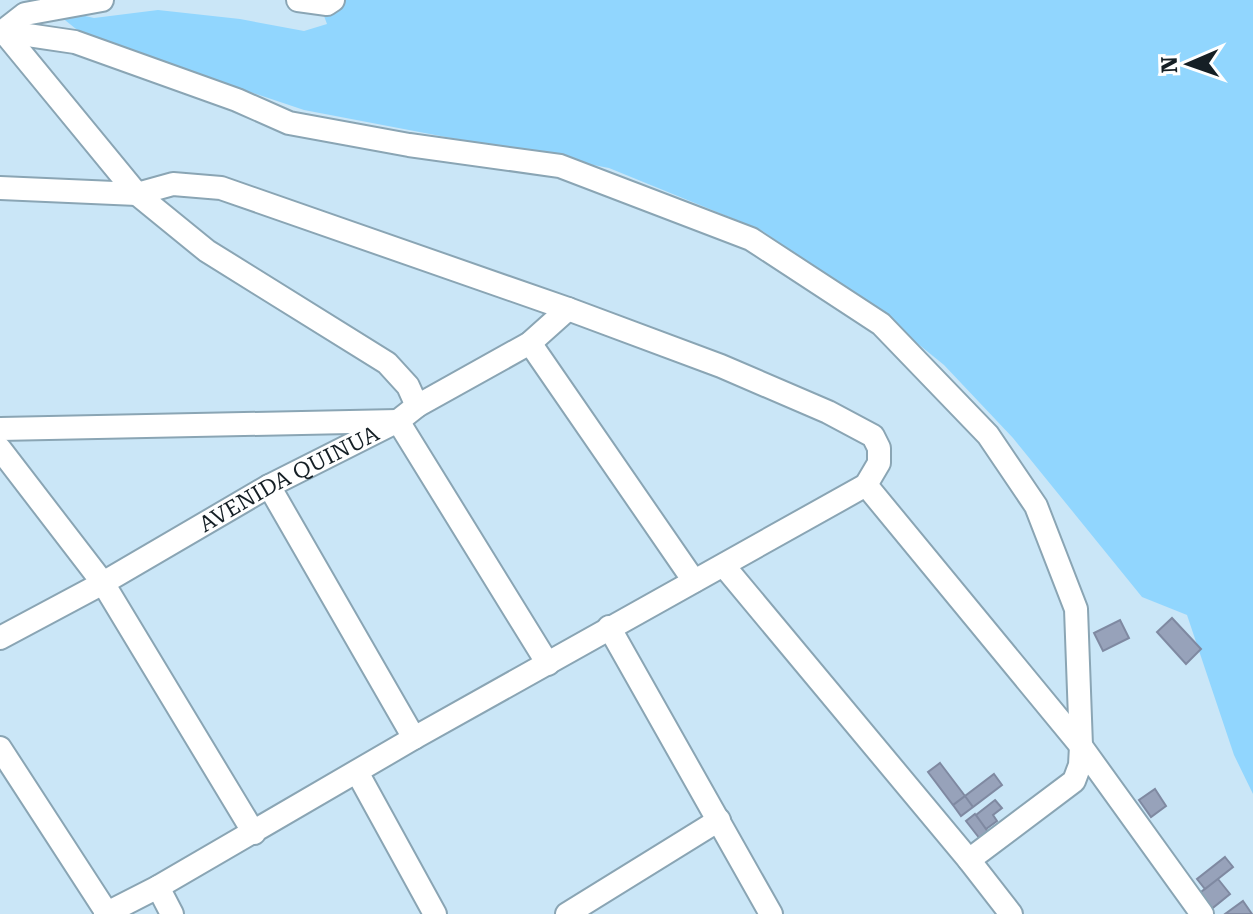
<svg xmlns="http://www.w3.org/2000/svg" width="1253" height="914" font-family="'Roboto Serif',serif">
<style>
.green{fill:#91d6fe}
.building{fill:#97a2ba;stroke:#7f89a1;stroke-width:2}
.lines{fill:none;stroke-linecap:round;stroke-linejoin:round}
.minor-casing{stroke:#8aa5b4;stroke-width:26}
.minor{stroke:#fff;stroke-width:22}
.labels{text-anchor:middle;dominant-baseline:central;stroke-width:6;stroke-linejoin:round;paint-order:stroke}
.street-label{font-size:22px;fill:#151f25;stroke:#fff}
</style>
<rect width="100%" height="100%" fill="#cae6f7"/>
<path class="green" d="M 312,0 L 1253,0 L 1253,794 L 1234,755 L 1187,615 L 1142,597 L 1013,438 L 944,365 L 864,300 L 761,230 L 609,168 L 304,110 L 86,37 L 50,8 L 94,18 L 158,10 L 240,19 L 304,31 L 327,24 L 320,5 Z"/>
<path class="building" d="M 1172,618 L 1201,649 L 1186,664 L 1157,632 Z
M 1120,620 L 1129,638 L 1103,651 L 1094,633 Z
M 940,763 L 965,796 L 953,805 L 928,772 Z
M 994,774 L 1002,785 L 973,807 L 965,796 Z
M 1155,789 L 1166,806 L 1151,817 L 1139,800 Z
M 965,796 L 973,807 L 961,816 L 953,805 Z
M 995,800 L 1002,808 L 993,815 L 997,821 L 986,829 L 976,815 Z
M 975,814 L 989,833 L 980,839 L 966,821 Z
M 1225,857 L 1233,867 L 1205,889 L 1197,879 Z
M 1218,879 L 1230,894 L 1209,911 L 1197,895 Z
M 1243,901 L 1252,914 L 1225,914 Z"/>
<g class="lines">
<defs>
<g id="minor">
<path d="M 102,0 L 25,14 L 3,31 L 137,194 L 207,251 L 387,363 L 408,386 L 417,406"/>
<path d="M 298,0 L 327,4 L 333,0"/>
<path d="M 0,31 L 75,42 L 237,100 L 289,123 L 409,145 L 560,166 L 751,239 L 881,324 L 988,435 L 1036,506 L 1076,609 L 1081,746 L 1080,765 L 1074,781 L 969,860"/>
<path d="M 0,188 L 137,194 L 173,184 L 221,188 L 568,309 L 721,366 L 828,412 L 873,436 L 879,448 L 879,463 L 866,485 L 414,738 L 158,887 L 105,914"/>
<path d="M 530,343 L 694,581"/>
<path d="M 0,429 L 398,421 L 548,664"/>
<path d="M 0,449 L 103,583 L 254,833"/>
<path d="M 866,485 L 1081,746 L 1202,914"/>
<path d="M 269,486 L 414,738"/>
<path d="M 724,566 L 969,860 L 1011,914"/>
<path d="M 609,627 L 771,914"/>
<path id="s1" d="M 0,638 L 103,583 L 269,486 L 398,421 L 417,406 L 530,343 L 568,309"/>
<path d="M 0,748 L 107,913"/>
<path d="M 357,772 L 435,914"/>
<path d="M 158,887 L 172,914"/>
<path d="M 567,914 L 719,820"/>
</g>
</defs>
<use href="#minor" class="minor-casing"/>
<use href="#minor" class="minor"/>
</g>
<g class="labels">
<g class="street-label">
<text stroke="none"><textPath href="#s1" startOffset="330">AVENIDA QUINUA</textPath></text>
</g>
</g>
<g transform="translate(1189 64) rotate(268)" stroke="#ffffff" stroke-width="6" paint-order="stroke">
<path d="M0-6L14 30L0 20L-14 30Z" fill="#151f25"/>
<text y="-12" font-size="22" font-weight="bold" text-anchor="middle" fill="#151f25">N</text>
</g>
</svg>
